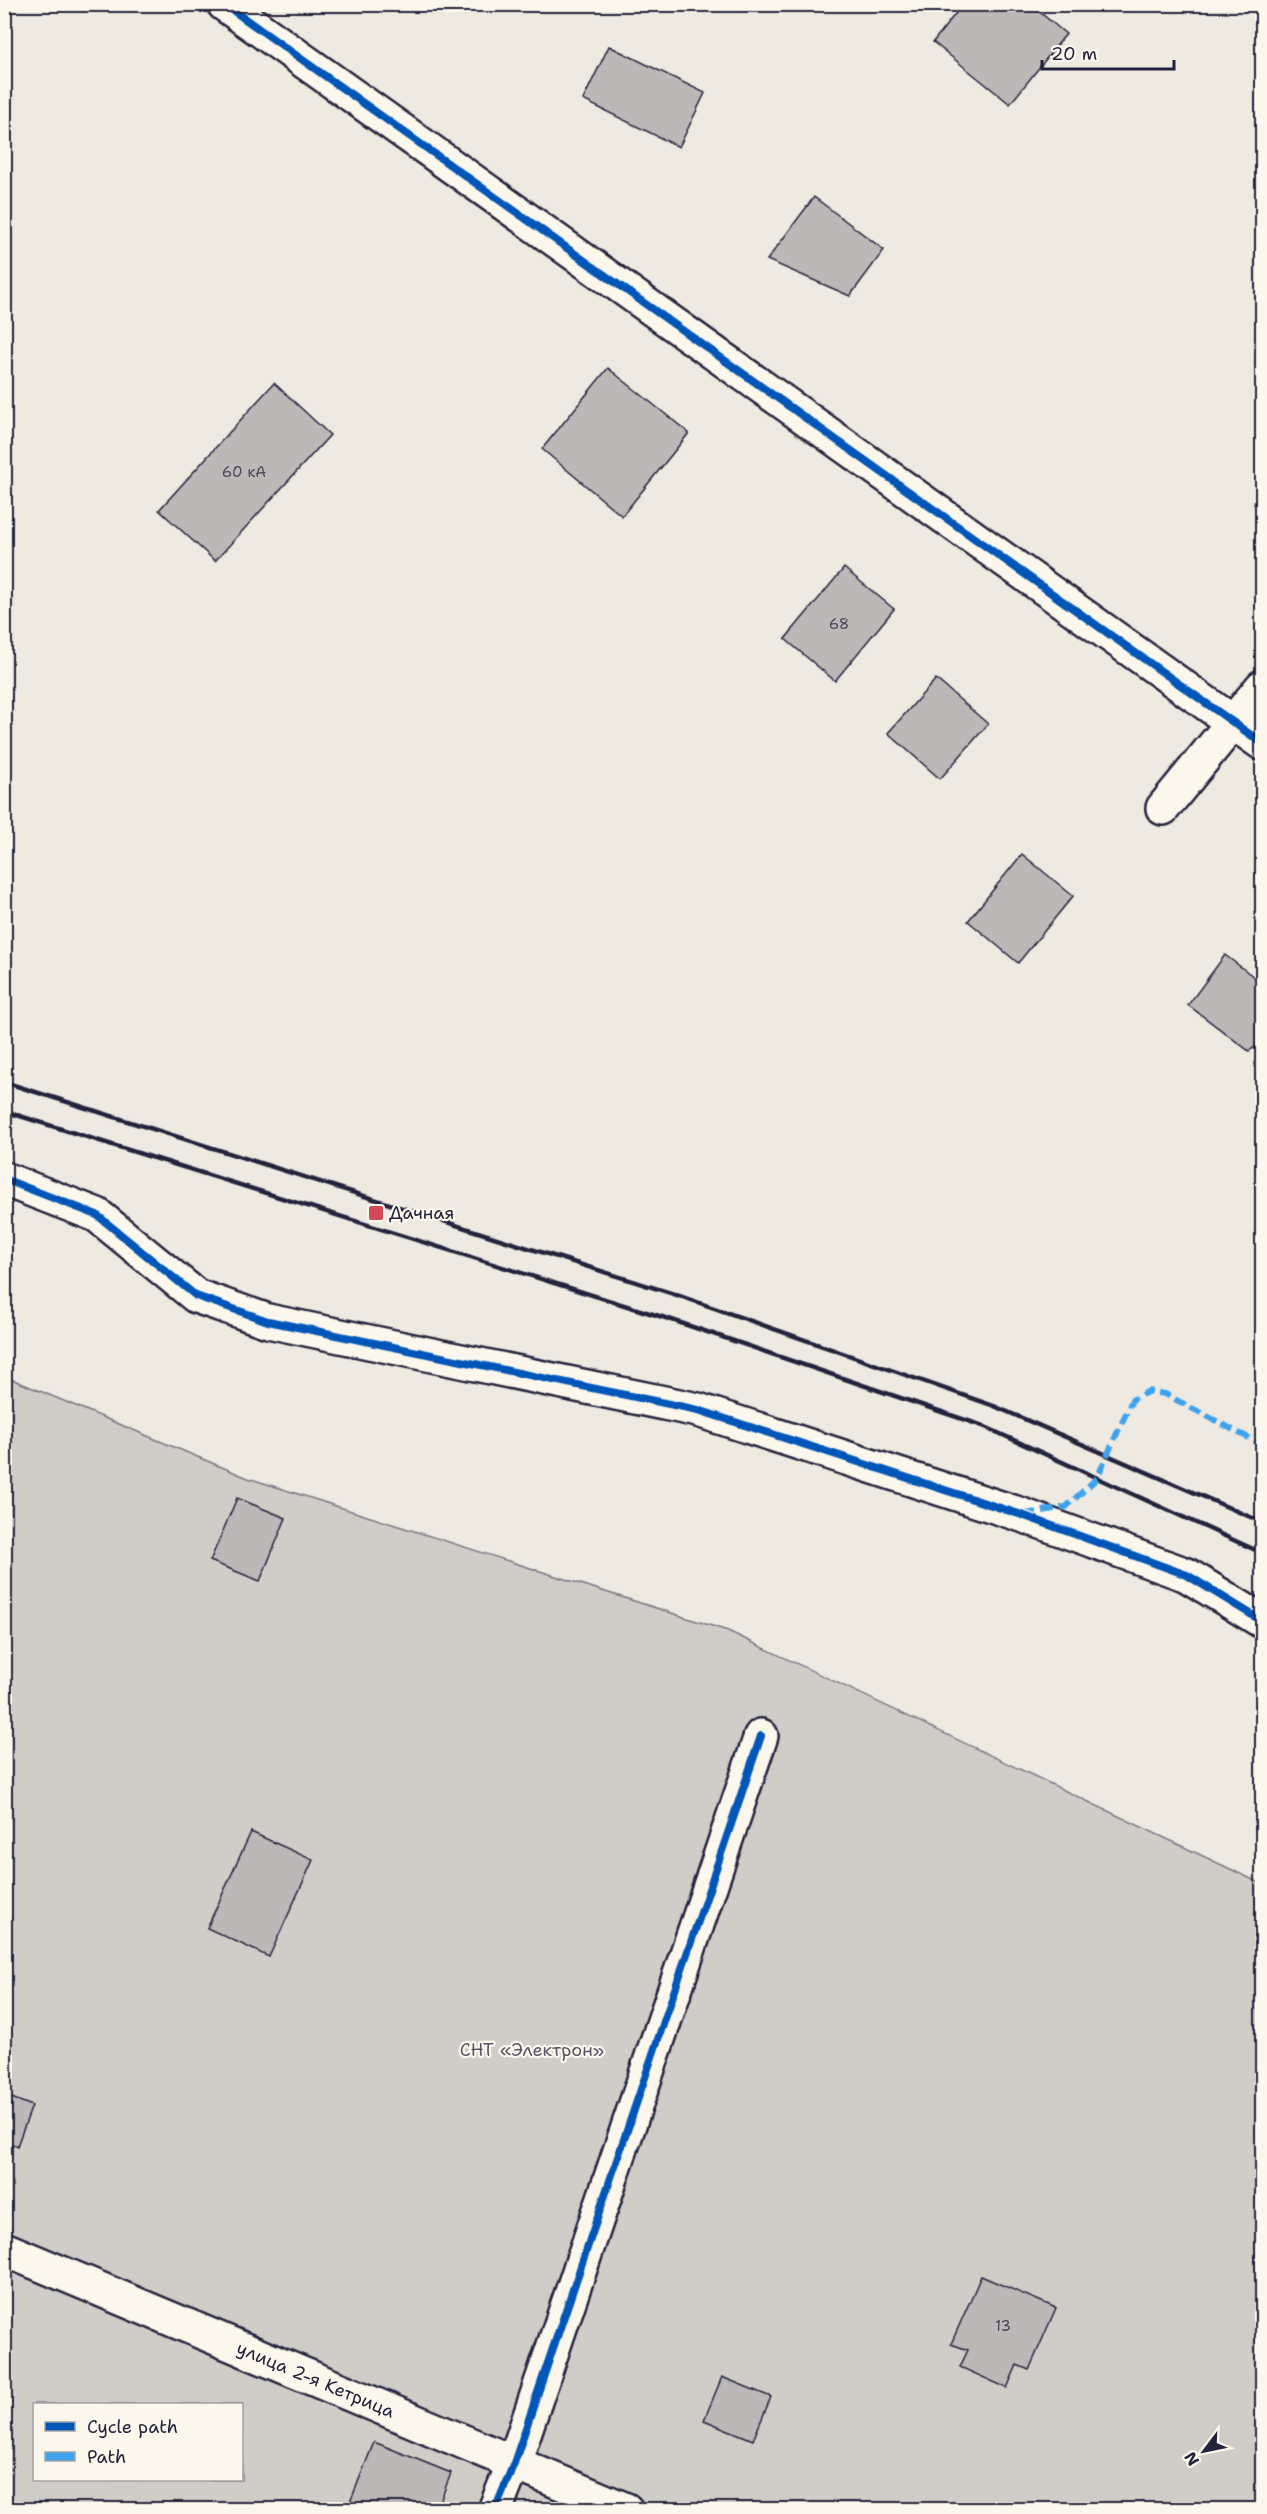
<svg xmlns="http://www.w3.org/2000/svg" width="1267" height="2514" font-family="'Shantell Sans',sans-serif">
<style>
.green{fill:#d0cdc9;stroke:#797882;stroke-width:1.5;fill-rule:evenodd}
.building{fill:#bcb8b8;stroke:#22223b;stroke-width:1.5}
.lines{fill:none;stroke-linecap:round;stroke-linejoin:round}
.minor-casing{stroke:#22223b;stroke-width:38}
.minor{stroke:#fbf7ec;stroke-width:33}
.rail{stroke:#22223b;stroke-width:4.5}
.quiet{stroke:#3ea2ec;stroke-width:6;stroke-dasharray:12 6;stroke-linecap:butt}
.cycleway-casing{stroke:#fbf7ec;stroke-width:11}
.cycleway{stroke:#0057b8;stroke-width:8}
.poi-dot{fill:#d1495b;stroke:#fbf7ec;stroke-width:2}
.labels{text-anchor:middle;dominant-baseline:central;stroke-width:4.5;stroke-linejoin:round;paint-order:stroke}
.number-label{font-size:15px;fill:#48485a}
.poi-label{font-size:18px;fill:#22223b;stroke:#fbf7ec;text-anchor:start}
.park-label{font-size:18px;fill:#565566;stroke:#fbf7ec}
.street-label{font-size:18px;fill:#22223b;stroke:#fbf7ec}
</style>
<rect width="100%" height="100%" fill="#eeeae2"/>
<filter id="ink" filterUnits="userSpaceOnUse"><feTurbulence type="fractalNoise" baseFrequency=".0167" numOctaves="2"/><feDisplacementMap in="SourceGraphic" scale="12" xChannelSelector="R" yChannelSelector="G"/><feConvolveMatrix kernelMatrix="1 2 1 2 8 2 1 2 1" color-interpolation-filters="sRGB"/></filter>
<g filter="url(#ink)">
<path class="green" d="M 4,1376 L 248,1478 L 728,1631 L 1262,1884 L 1262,2509 L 5,2509 ZM 34,2404 L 242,2404 L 242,2480 L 34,2480 Z"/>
<path class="building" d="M 963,4 L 1030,4 L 1066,34 L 1010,104 L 933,42 Z
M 609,46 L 705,93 L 679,147 L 583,100 Z
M 814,197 L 884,250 L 850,296 L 767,260 Z
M 608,368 L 689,433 L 622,516 L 542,449 Z
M 274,383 L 330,435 L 215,561 L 159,510 Z
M 1262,492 L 1262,510 L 1254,504 Z
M 844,568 L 894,609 L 835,681 L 785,639 Z
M 936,679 L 988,724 L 940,779 L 888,733 Z
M 1022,854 L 1073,896 L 1018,963 L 968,921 Z
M 1225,955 L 1262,983 L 1262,1042 L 1249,1051 L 1188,1005 Z
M 237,1498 L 286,1518 L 260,1581 L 210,1561 Z
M 251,1832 L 313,1860 L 269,1957 L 207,1928 Z
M 4,2095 L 32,2106 L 17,2146 L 4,2141 Z
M 981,2276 L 1056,2308 L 1029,2370 L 1017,2365 L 1007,2388 L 960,2367 L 968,2350 L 951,2344 Z
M 722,2377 L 771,2397 L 753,2440 L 704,2420 Z
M 374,2442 L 451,2473 L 437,2510 L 347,2510 Z"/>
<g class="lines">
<defs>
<g id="minor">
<path d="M 224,4 L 1262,743"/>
<path d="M 1163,808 L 1262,687"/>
<path d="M 4,1179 L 97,1215 L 196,1296 L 268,1321 L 698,1410 L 1022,1515 L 1187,1575 L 1262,1621"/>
<path id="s1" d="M 4,2249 L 626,2510"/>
<path d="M 495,2510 L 514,2463 L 761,1736"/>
</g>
</defs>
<use href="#minor" class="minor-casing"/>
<use href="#minor" class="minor"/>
<path class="rail" d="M 4,1082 L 677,1295 L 994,1406 L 1262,1522
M 4,1111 L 672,1320 L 983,1426 L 1262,1553"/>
<path class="quiet" d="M 1025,1514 L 1066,1507 L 1097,1478 L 1132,1400 L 1149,1391 L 1165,1394 L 1262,1445"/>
<defs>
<path id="cycleway" d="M 224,4 L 1262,743
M 4,1179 L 97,1215 L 196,1296 L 268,1321 L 698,1410 L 1022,1515 L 1187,1575 L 1262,1621
M 495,2510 L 514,2463 L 761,1736"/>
</defs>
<use href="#cycleway" class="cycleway-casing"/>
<use href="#cycleway" class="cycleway"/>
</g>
</g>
<rect class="poi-dot" x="368" y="1205" width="16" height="16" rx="3"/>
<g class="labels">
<g class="number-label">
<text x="244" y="472">60 кА</text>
<text x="839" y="624">68</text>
<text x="1003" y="2326">13</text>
</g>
<g class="poi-label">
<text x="389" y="1213">Дачная</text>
</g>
<g class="park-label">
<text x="532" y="2050">СНТ «Электрон»</text>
</g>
<g class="street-label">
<text stroke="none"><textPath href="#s1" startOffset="338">улица 2-я Кетрица</textPath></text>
</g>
</g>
<rect width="1267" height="2514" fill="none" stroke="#fbf7ec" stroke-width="24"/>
<rect x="12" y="12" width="1243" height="2490" fill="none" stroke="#22223b" stroke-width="2" filter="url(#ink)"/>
<rect x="33" y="2403" width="210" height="78" fill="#fbf7ec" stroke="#a4a2a5" stroke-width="1.5"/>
<rect x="45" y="2422" width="30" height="9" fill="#0057b8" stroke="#a4a2a5" stroke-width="1.5"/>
<text x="87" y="2433" font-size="18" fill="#22223b">Cycle path</text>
<rect x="45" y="2452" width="30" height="9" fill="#3ea2ec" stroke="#a4a2a5" stroke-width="1.5"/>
<text x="87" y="2463" font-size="18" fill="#22223b">Path</text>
<g transform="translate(1204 2451) rotate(238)" stroke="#fbf7ec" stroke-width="4.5" paint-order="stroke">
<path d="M0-4.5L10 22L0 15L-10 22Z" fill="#22223b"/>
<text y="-9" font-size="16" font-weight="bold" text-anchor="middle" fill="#22223b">N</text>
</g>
<path d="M1042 60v9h132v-9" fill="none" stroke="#22223b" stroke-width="3"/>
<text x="1051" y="60" font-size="18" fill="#22223b" stroke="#fbf7ec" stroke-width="4.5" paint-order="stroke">20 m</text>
</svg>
